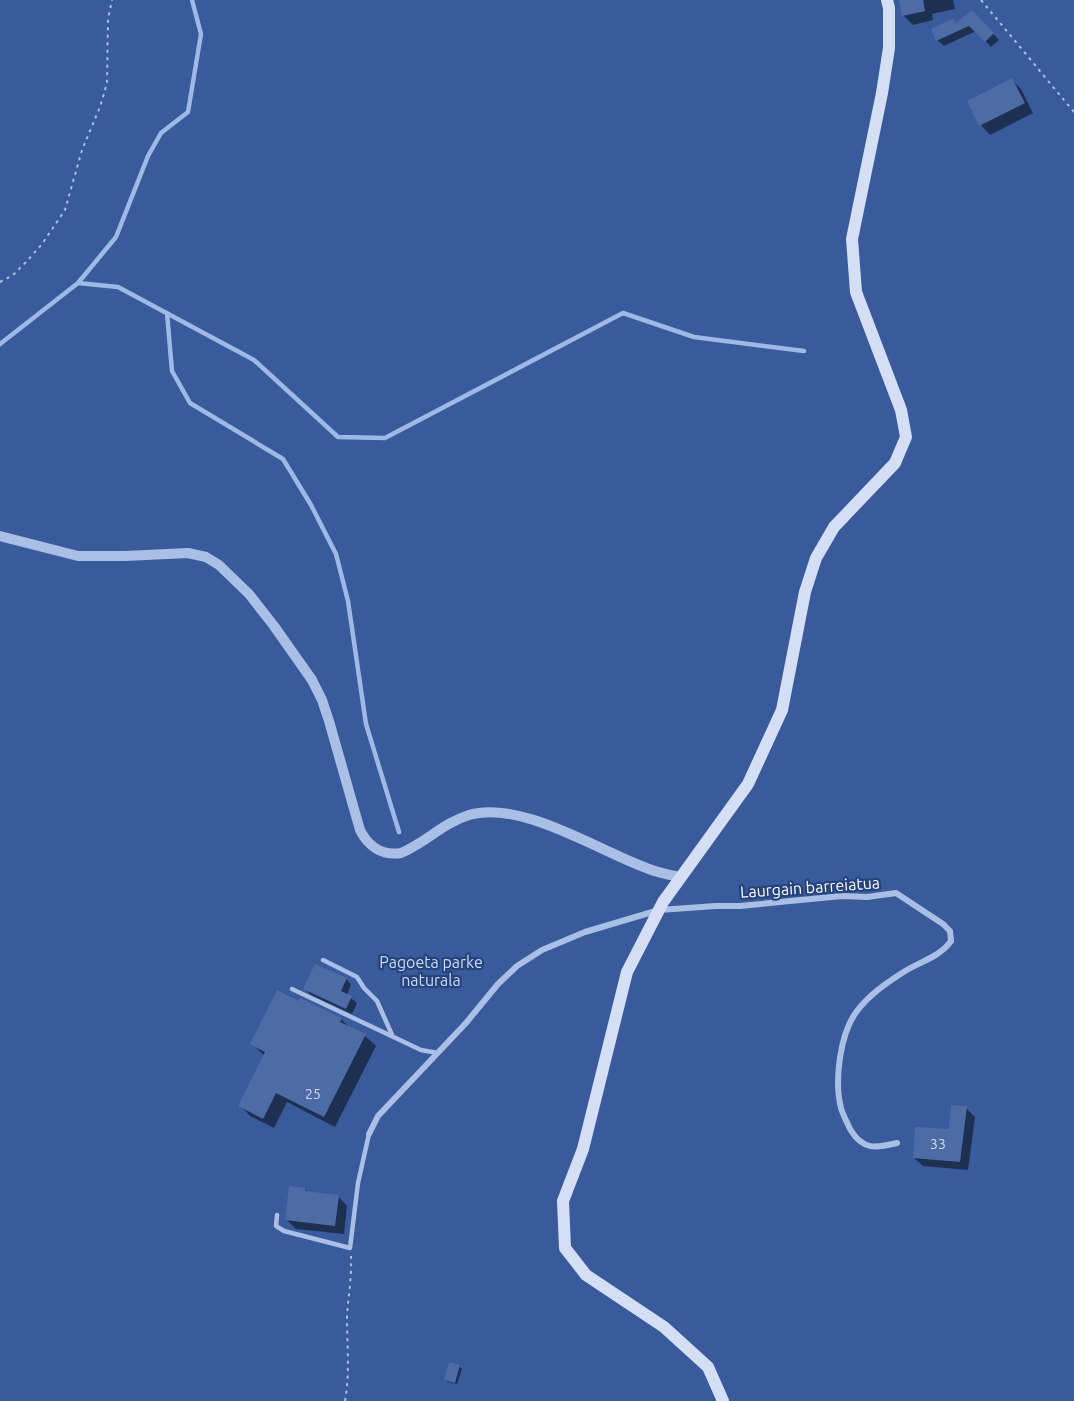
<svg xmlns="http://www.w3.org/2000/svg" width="1074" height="1401" font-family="Ubuntu,sans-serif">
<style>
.green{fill:#395b9b}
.shadow{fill:#0007}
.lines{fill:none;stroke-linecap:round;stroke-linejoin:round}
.stream{stroke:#9fb9e6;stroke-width:4.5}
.building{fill:#4d6ca6}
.path{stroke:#aabfe5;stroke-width:2;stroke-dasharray:3 4.5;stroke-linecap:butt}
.service{stroke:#aabfe5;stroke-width:4.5}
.minor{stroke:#aabfe5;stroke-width:6}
.tertiary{stroke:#aabfe5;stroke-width:10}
.secondary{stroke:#d4dff5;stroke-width:12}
.labels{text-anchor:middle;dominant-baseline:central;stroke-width:4.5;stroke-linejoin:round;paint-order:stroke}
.number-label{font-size:14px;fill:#d2dae9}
.street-label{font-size:16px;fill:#fff;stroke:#25437d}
.park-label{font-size:16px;fill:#cddbf4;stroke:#25437d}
</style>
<rect width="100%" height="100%" fill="#25437d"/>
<path class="green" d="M 0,0 L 1074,0 L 1074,1401 L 0,1401 Z"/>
<path class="shadow" d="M 900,0 L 953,0 L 955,9 L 932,14 L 933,20 L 913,25 L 903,15 Z
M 972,12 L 999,40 L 991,47 L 976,31 L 944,46 L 938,41 L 933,30 L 954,20 L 957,24 Z
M 1012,80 L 1021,89 L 1033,113 L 990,135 L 981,125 L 969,102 Z
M 346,979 L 351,984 L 347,995 L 357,1003 L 352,1014 L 311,995 L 305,989 Z
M 299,1003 L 341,1019 L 351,1029 L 365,1036 L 376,1046 L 335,1127 L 287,1102 L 274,1128 L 250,1116 L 240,1105 L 265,1056 L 252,1044 Z
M 966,1108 L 975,1117 L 968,1170 L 923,1166 L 914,1158 L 950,1131 Z
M 304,1189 L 308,1193 L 338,1196 L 347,1206 L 344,1234 L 296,1229 L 287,1220 Z
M 459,1366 L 462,1369 L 457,1384 L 448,1382 L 445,1379 Z"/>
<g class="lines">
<path class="stream" d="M 78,283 L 118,287 L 254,360 L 338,437 L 385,438 L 623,313 L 694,337 L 804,351
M 167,313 L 172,371 L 190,403 L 283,459 L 311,505 L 336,554 L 348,601 L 366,724 L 399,832
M 0,344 L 78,283 L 116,237 L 148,156 L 161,133 L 188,112 L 201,34 L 192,0"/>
</g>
<path class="building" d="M 899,0 L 923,0 L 925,11 L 902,16 Z
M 972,10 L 994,33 L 985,42 L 969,26 L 936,41 L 931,29 L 954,18 L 956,23 Z
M 1012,78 L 1025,103 L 979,126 L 967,101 Z
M 315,964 L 347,978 L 341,991 L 352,996 L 346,1009 L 303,989 Z
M 277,990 L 298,1001 L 300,998 L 342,1018 L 340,1022 L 366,1034 L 324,1117 L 276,1093 L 263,1119 L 238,1106 L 265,1052 L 250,1044 Z
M 951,1105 L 967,1106 L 960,1162 L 913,1158 L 915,1127 L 949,1129 Z
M 289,1186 L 305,1188 L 305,1191 L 339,1195 L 335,1226 L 285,1220 Z
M 449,1362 L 460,1365 L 455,1383 L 444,1380 Z"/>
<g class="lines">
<path class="path" d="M 981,0 L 1074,112
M 0,282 L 13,275 L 27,261 L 42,244 L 65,210 L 82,150 L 100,107 L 107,83 L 108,19 L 112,0
M 345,1401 C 350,1373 347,1345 347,1317 C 348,1297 352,1277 351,1256"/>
<path class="service" d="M 323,960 L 357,977 L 364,988 L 377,1001 L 393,1037
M 292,989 L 421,1050 L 438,1053
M 277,1215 L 276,1226 L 284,1231 L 350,1248 L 358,1183 L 369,1134"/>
<path class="minor" d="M 369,1134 L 378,1116 L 466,1023 L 498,984 L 517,966 L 542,950 L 585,932 L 659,910 L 716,906 L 740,906 L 842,896 L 867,897 L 896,893 L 943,924 L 950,931 L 951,941 C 939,958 918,962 902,973 C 885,984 869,995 857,1011 C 840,1033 834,1081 841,1108 C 843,1115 847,1122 850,1129 C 863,1151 876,1148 897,1143"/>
<path class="tertiary" d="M 0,536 L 78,556 L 125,556 L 188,553 L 206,557 L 219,565 L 249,594 L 274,626 L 312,680 L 322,700 L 329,721 L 360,830 C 368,846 382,856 401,853 C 425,843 443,823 469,815 C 523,800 598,851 649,869 C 659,873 670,875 680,877"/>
<path class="secondary" d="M 723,1401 L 708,1367 L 664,1327 L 586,1275 L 565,1248 L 563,1201 L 583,1149 L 627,972 L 663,902 L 748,784 L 782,710 L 805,592 L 816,558 L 834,527 L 895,463 L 906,437 L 901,410 L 856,292 L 852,239 L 882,93 L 889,48 L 889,8 L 887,0"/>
</g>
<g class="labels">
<g class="number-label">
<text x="313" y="1094">25</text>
<text x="938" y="1144">33</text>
</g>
<g class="street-label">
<text transform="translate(810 887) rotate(-4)">Laurgain barreiatua</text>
</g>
<g class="park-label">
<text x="431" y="962">Pagoeta parke<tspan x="431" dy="18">naturala</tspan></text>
</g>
</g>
</svg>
